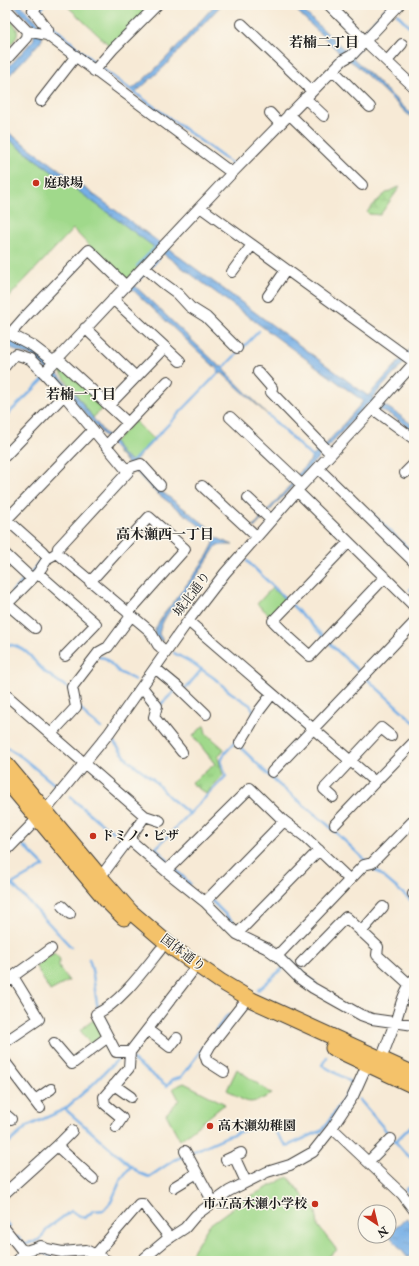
<svg xmlns="http://www.w3.org/2000/svg" width="419" height="1266" font-family="'IM FELL Double Pica','Noto Serif JP',serif">
<style>
.grass{fill:url(#grass-tufts);stroke:#5e7a54}
.wetland{fill:url(#wetland-marsh);stroke:#5e7a54}
.green{fill:#a0d98b;stroke:#5e7a54}
.water{fill:url(#water-ripples);stroke:#496681}
.lines{fill:none;stroke-linecap:round;stroke-linejoin:round}
.stream{stroke:#76afe6;stroke-width:2.5}
.minor-casing{stroke:#3d3b38;stroke-width:12}
.highway-casing{stroke:#3d3b38;stroke-width:17}
.minor{stroke:#fff;stroke-width:10}
.highway{stroke:#f4c26a;stroke-width:15}
.poi-dot{fill:#c8321e;stroke:#fbf7ec;stroke-width:1.5}
.labels{text-anchor:middle;dominant-baseline:central;stroke-width:3;stroke-linejoin:round;paint-order:stroke}
.poi-label{font-size:13px;font-weight:bold;fill:#1c1c1c;stroke:#fbf7ec;text-anchor:start}
.street-label{font-size:13px;fill:#1c1c1c;stroke:#fbf7ec}
.neighbourhood-label{font-size:14px;font-weight:bold;fill:#1c1c1c;stroke:#fbf7ec}
</style>
<defs>
<pattern id="grass-tufts" width="24" height="20" patternUnits="userSpaceOnUse"><rect width="24" height="20" fill="#a0d98b"/><path d="M3 7l-1-3M5 7V3M7 7l1-3M15 17l-1-3M17 17v-4M19 17l1-3" fill="none" stroke="#89ba77"/></pattern>
<pattern id="wetland-marsh" width="20" height="14" patternUnits="userSpaceOnUse"><rect width="20" height="14" fill="#a0d98b"/><path d="M1 5h8M5 5V1M11 12h8M15 12V8" fill="none" stroke="#89ba77"/></pattern>
<pattern id="water-ripples" width="26" height="14" patternUnits="userSpaceOnUse"><rect width="26" height="14" fill="#76afe6"/><path d="M2 4q2-2 4 0t4 0M15 11q2-2 4 0t4 0" fill="none" stroke="#608eba"/></pattern>
</defs>
<rect width="100%" height="100%" fill="#fbf7ec"/>
<filter id="ink" filterUnits="userSpaceOnUse"><feTurbulence type="fractalNoise" baseFrequency=".025" numOctaves="2"/><feDisplacementMap in="SourceGraphic" scale="8" xChannelSelector="R" yChannelSelector="G"/><feConvolveMatrix kernelMatrix="1 2 1 2 8 2 1 2 1" color-interpolation-filters="sRGB"/></filter>
<filter id="wash" filterUnits="userSpaceOnUse"><feTurbulence type="fractalNoise" baseFrequency=".012" numOctaves="4" result="noise"/><feDisplacementMap in="SourceGraphic" scale="16" xChannelSelector="R" yChannelSelector="G"/><feGaussianBlur stdDeviation="0.9" result="paint"/><feColorMatrix in="noise" values="0 0 0 0 0 0 0 0 0 0 0 0 0 0 0 0 0 1.4 0 .05"/><feComposite in="paint" operator="in"/></filter>
<g filter="url(#wash)">
<rect width="100%" height="100%" fill="#f7ead6"/>
<path class="grass" d="M 204,725 L 206,733 L 224,749 L 218,757 L 223,775 L 206,794 L 191,783 L 215,764 L 193,736 Z"/>
<path class="wetland" d="M 400,187 L 380,215 L 369,214 L 367,212 C 377,201 386,190 400,187 Z"/>
<path class="green" d="M 66,5 L 154,5 L 112,48 Z
M 5,15 C 23,31 20,35 5,51 Z
M 5,137 L 157,248 L 125,282 L 73,229 L 5,301 Z
M 60,363 L 105,405 L 93,418 L 59,370 Z
M 135,421 L 154,440 L 130,466 L 119,455 L 113,443 Z
M 272,588 L 287,602 L 273,618 L 257,604 Z
M 54,953 L 60,959 L 58,966 L 69,981 L 50,991 L 35,965 Z
M 95,1019 L 102,1035 L 91,1045 L 80,1030 Z
M 237,1069 L 272,1094 C 249,1106 248,1104 227,1090 Z
M 184,1083 L 225,1104 L 180,1140 L 166,1114 L 179,1100 L 173,1088 Z
M 288,1177 L 316,1212 L 318,1226 L 337,1250 L 323,1261 L 195,1261 L 190,1256 L 209,1225 L 245,1199 Z"/>
<path class="water" d="M 13,5 L 21,5 L 42,26 L 42,40 L 5,80 L 5,71 L 34,39 L 34,26 Z
M 215,5 L 221,5 L 165,66 L 135,93 L 131,90 C 162,66 188,34 215,5 Z
M 291,5 L 297,5 L 345,50 L 388,5 L 393,5 L 353,58 L 414,117 L 414,120 L 356,65 L 343,56 Z
M 5,130 L 218,285 L 368,396 L 414,345 L 414,352 L 372,398 L 395,412 L 414,426 L 414,432 L 393,416 L 367,404 L 254,528 L 253,527 L 293,482 L 297,475 L 310,461 L 311,458 L 327,443 L 360,405 L 363,401 L 5,137 Z
M 133,284 L 135,284 L 135,286 L 219,366 L 223,367 L 224,370 L 269,416 L 222,373 L 218,374 L 217,369 L 132,289 L 130,289 Z
M 5,335 L 8,338 L 31,349 L 57,364 L 56,372 C 75,391 89,414 106,435 C 119,441 116,456 133,461 L 133,464 L 157,488 L 212,530 L 217,538 L 233,545 L 217,545 C 208,559 199,573 189,587 C 178,602 162,616 159,634 L 162,639 L 162,642 L 155,635 L 155,629 L 164,614 L 188,583 L 208,555 L 214,543 L 214,538 L 208,532 L 154,491 L 129,465 L 51,374 L 32,356 L 16,351 L 5,343 Z
M 407,1218 L 414,1227 L 414,1252 L 408,1258 L 389,1235 L 389,1232 Z"/>
<g class="lines">
<path class="stream" d="M 39,13 L 44,5
M 397,14 L 414,31
M 48,22 L 97,65
M 101,68 L 235,166
M 137,266 L 157,245
M 150,268 L 159,258
M 133,285 L 146,272
M 268,415 L 315,460
M 5,417 L 45,378
M 132,462 L 259,331
M 370,512 L 414,554
M 247,561 L 288,601
M 31,573 L 42,558 L 41,556
M 410,590 L 414,586
M 12,592 L 27,577
M 292,605 L 325,638
M 328,642 L 362,674
M 5,644 C 29,646 30,659 45,672 C 53,678 61,683 69,689
M 174,653 L 194,664 L 214,678 L 230,692 L 250,705 L 254,711 L 253,713
M 99,657 L 105,658 L 119,672 L 135,680
M 366,678 L 414,722
M 184,688 L 186,688 L 201,670
M 159,706 L 177,689
M 80,708 L 88,718 L 101,728
M 114,742 L 128,760 L 153,779 L 169,797 L 190,814
M 5,746 L 23,758 L 54,784
M 239,746 L 278,784 L 328,825 L 367,862
M 70,797 L 97,820 L 125,840
M 5,834 L 8,836
M 24,846 L 44,866 L 12,884 L 71,947
M 170,863 L 156,848 L 226,776 L 221,761 L 225,753 L 236,741
M 173,867 L 190,884
M 372,867 L 414,903
M 5,886 L 12,884
M 210,899 L 239,928
M 283,954 L 316,984
M 89,959 C 95,975 94,992 98,1008
M 258,990 L 283,968
M 102,1015 L 108,1026
M 213,1034 L 226,1017 L 230,1014
M 133,1060 L 167,1086 L 173,1079 L 181,1077 L 205,1045
M 359,1099 L 406,1154 L 414,1160
M 65,1109 L 139,1173 L 149,1177 L 174,1160 L 184,1156
M 396,1141 L 414,1123
M 5,1146 L 28,1126 L 65,1109 L 91,1086 L 120,1057 L 124,1056
M 188,1154 C 215,1142 241,1127 270,1126 L 287,1146 L 323,1130 L 350,1089 L 352,1085 L 349,1081 L 322,1065 L 327,1057
M 414,1184 L 406,1189 L 414,1200
M 5,1221 L 9,1227
M 17,1237 L 25,1244 L 36,1241
M 36,1241 L 40,1239 L 48,1228 L 71,1211 L 82,1217 L 85,1218 L 93,1211 L 104,1210 L 111,1202 L 121,1179 L 131,1166
M 44,1253 L 54,1258 L 54,1261"/>
</g>
</g>
<g filter="url(#ink)">
<g class="lines">
<defs>
<path id="minor" d="M 38,5 L 33,10 L 48,30 L 47,35
M 329,5 L 365,41 L 414,87
M 5,8 L 27,31 L 47,35 L 232,173
M 242,24 L 312,91
M 5,61 L 26,38 L 27,31
M 387,61 L 402,44
M 333,70 L 370,107
M 94,71 L 113,49 L 157,5
M 305,98 L 324,116
M 41,101 L 76,56
M 270,113 L 280,124
M 289,114 L 362,185
M 200,207 L 414,362
M 144,267 L 163,283 L 178,294 L 190,307 L 206,317 L 237,348
M 232,272 L 252,245
M 268,296 L 286,270
M 113,299 L 180,361
M 85,328 L 136,377
M 57,358 L 128,423
M 54,362 L 33,346 L 10,334 L 24,318 L 89,250 L 126,286
M 5,366 L 15,354 L 30,359 L 44,373 L 64,395 L 128,472 L 58,548 L 57,553
M 258,372 L 272,388 L 271,392 L 331,454
M 44,373 L 232,173 L 343,60 L 352,55 L 399,5
M 109,405 L 164,348
M 373,409 L 414,439
M 230,417 L 302,485
M 106,446 L 168,381
M 5,456 L 64,395
M 318,468 L 414,562
M 126,469 L 141,464 L 160,485
M 405,473 L 414,464
M 202,486 L 256,536
M 297,491 L 414,606
M 248,498 L 271,520
M 5,518 L 42,551 L 48,558 L 38,573 L 5,606
M 7,519 L 93,430
M 349,542 L 273,621 L 291,639 L 310,656 L 385,577
M 5,554 L 32,579
M 48,558 L 57,553 L 150,631 L 158,645 L 166,652
M 38,573 L 96,624 L 65,656
M 90,582 L 149,517 L 185,549 L 128,613
M 7,604 L 35,628
M 188,621 L 375,782 L 414,742
M 155,668 L 178,687 L 206,714
M 142,687 L 157,706 L 154,717 L 182,752
M 5,694 L 145,816 L 160,821
M 51,734 L 76,707 L 72,687 L 99,652 L 108,647 L 131,616
M 240,743 L 259,711 L 272,694
M 272,772 L 414,623
M 333,797 L 324,789 L 381,728 L 391,736
M 145,816 L 129,839 L 166,871 L 205,902 L 237,934 L 266,948 L 277,956 L 299,978 L 313,988 L 361,1015 L 372,1019 L 414,1025
M 335,824 L 375,782
M 5,852 L 46,810 L 109,733 L 188,621 L 225,573 L 302,485 L 371,411 L 414,363
M 166,871 L 250,788 L 284,821 L 304,836 L 350,880
M 100,876 L 105,871 L 129,839
M 413,894 L 414,893
M 205,902 L 284,821
M 62,906 L 70,914
M 361,932 L 383,907
M 237,934 L 319,850
M 277,956 L 364,865 L 372,863 L 414,820
M 301,963 L 346,917 L 378,947 L 377,955 L 409,984
M 14,978 L 15,975 L 51,949
M 5,983 L 14,978 L 39,1019 L 5,1042
M 148,1030 L 170,1047 L 177,1038
M 54,1043 L 72,1064 L 108,1037
M 130,1052 L 116,1052 L 96,1014 C 119,1004 144,970 160,950
M 381,1059 C 386,1047 390,1035 395,1023 C 400,1008 403,992 414,979
M 5,1062 L 40,1108
M 224,1072 L 207,1061 L 205,1055 L 210,1046 L 243,1004
M 114,1085 L 131,1097
M 35,1100 L 51,1089
M 5,1114 L 11,1119
M 116,1127 L 122,1118 L 105,1104 L 104,1097 L 129,1068 L 130,1052 L 191,973
M 332,1128 L 402,1194 L 414,1210
M 57,1146 L 72,1131
M 185,1151 L 213,1202
M 234,1156 L 246,1182
M 226,1160 L 241,1153
M 368,1162 L 391,1139
M 174,1187 L 197,1173
M 5,1193 L 57,1146 L 93,1179
M 5,1229 L 21,1249 L 26,1251
M 96,1254 L 139,1204 L 143,1204 L 170,1238
M 17,1261 L 26,1251 L 41,1246 L 47,1249 L 62,1252 L 86,1250 L 108,1261
M 141,1261 L 165,1241 L 185,1228 L 196,1215 L 229,1191 L 267,1172 L 290,1165 L 313,1152 L 332,1128 L 353,1096 L 370,1058"/>
<path id="highway" d="M 5,763 L 102,879 L 131,912 L 174,949 L 220,981 L 252,1000 L 414,1074
M 5,779 L 106,900 L 124,918
M 333,1048 L 414,1086"/>
</defs>
<use href="#minor" class="minor-casing"/>
<use href="#highway" class="highway-casing"/>
<use href="#minor" class="minor"/>
<use href="#highway" class="highway"/>
</g>
</g>
<g class="poi-dot">
<circle cx="36" cy="183" r="4"/>
<circle cx="93" cy="836" r="4"/>
<circle cx="210" cy="1126" r="4"/>
<circle cx="315" cy="1204" r="4"/>
</g>
<g class="labels">
<g class="poi-label">
<text x="44" y="183">庭球場</text>
<text x="101" y="836">ドミノ・ピザ</text>
<text x="218" y="1126">高木瀬幼稚園</text>
<text x="307" y="1204" text-anchor="end">市立高木瀬小学校</text>
</g>
<g class="street-label">
<text transform="translate(192 594) rotate(-53)">城北通り</text>
<text transform="translate(183 953) rotate(37)">国体通り</text>
</g>
<g class="neighbourhood-label">
<text x="324" y="42">若楠二丁目</text>
<text x="81" y="394">若楠一丁目</text>
<text x="165" y="534">高木瀬西一丁目</text>
</g>
</g>
<rect width="419" height="1266" fill="none" stroke="#fbf7ec" stroke-width="20"/>
<g transform="translate(377 1224) rotate(145)"><circle r="19" fill="#fbf7ec" stroke="#a29f99"/>
<path d="M0-3L7 15L0 10L-7 15Z" fill="#c8321e"/>
<text y="-6" font-size="11" font-weight="bold" text-anchor="middle" fill="#1c1c1c">N</text>
</g>
</svg>
